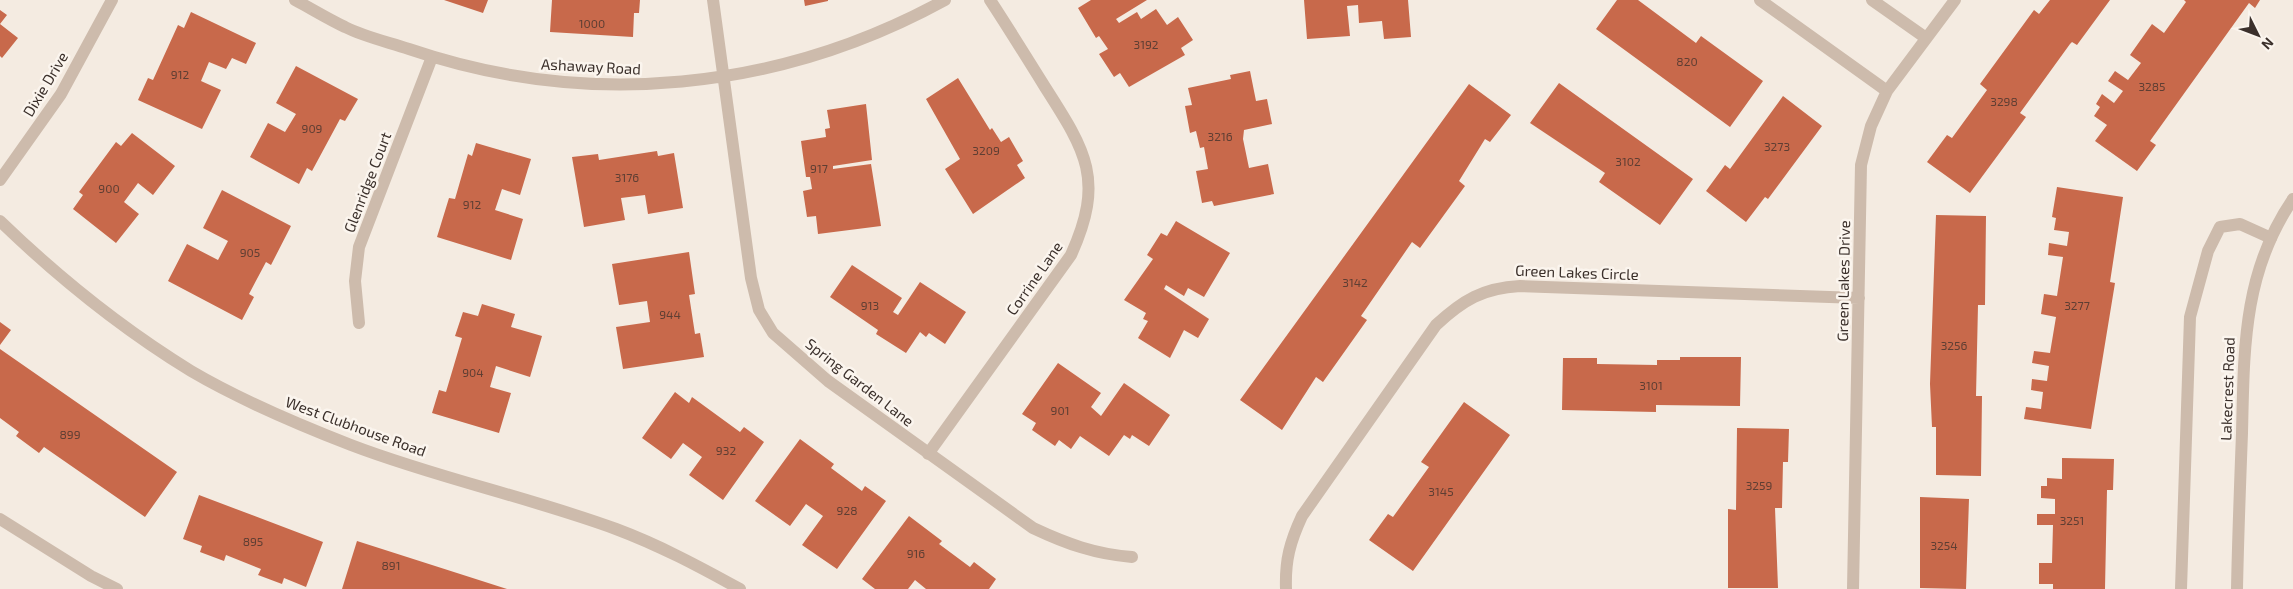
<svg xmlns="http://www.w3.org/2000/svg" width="2293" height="589" font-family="'Exo 2',sans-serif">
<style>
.building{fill:#c8694b}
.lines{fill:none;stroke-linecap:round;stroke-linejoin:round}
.lane{stroke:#cdbbac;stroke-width:12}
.street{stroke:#cdbbac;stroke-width:12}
.labels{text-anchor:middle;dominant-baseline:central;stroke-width:5;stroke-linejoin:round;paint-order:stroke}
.number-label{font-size:12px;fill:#5e3e33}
.street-label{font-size:15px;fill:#3b302b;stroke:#fbf5ee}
</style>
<rect width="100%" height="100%" fill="#f4ebe1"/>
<path class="building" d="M 444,0 L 488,0 L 483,13 Z
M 552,0 L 640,0 L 639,13 L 634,13 L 633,37 L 550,32 Z
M 804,0 L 828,0 L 828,1 L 805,6 Z
M 1091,0 L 1147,0 L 1116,19 L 1119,23 L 1137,12 L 1141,19 L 1156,9 L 1167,25 L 1178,17 L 1193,40 L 1181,48 L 1185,55 L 1129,87 L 1120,73 L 1114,77 L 1099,54 L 1108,49 L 1099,36 L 1096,38 L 1078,8 Z
M 1304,0 L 1408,0 L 1411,37 L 1384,39 L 1382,21 L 1359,23 L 1358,5 L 1347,6 L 1350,36 L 1307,39 Z
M 1617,0 L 1638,0 L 1696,43 L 1701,36 L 1763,81 L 1730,127 L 1596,29 Z
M 2050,0 L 2110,0 L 2077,45 L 2072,42 L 2070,44 L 2020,113 L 2026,117 L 1970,193 L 1927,162 L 1947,135 L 1952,138 L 1987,90 L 1980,84 L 2034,10 L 2039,14 Z
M 2184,0 L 2260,0 L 2255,8 L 2249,3 L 2150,141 L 2156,145 L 2137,171 L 2095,141 L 2107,125 L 2094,116 L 2100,107 L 2096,104 L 2102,94 L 2114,103 L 2123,91 L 2108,81 L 2115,71 L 2128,80 L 2141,63 L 2130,55 L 2152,24 L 2164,33 L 2186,2 Z
M 0,10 L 7,15 L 0,24 L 18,38 L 2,58 L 0,56 Z
M 191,12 L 256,43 L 246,64 L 232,58 L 226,69 L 209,62 L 201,81 L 221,90 L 202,129 L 138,100 L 148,78 L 153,80 L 178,25 L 184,28 Z
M 296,66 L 358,99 L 345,121 L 340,119 L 312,171 L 307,168 L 299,184 L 250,157 L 268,123 L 285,132 L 296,114 L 276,103 Z
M 1250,71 L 1256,101 L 1267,99 L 1272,124 L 1244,130 L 1243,139 L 1249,168 L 1268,164 L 1274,194 L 1214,206 L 1212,201 L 1202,203 L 1196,171 L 1208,169 L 1204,147 L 1200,148 L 1196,131 L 1190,133 L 1185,106 L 1192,105 L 1188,88 L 1231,79 L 1230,75 Z
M 958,78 L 990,130 L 992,128 L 1001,142 L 1009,137 L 1023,161 L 1017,165 L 1025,178 L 973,214 L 945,169 L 960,159 L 926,99 Z
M 1559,83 L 1693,179 L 1660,225 L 1599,182 L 1605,173 L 1530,123 Z
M 1469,84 L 1511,115 L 1490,142 L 1485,139 L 1459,181 L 1465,186 L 1420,248 L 1412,242 L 1361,316 L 1367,320 L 1323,382 L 1316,377 L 1282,430 L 1240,400 Z
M 1783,96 L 1822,126 L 1768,199 L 1765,197 L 1746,222 L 1706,191 L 1725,165 L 1730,169 Z
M 866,104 L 872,160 L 833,166 L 833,169 L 871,164 L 881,226 L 818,234 L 816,216 L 807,217 L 803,191 L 812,189 L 810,177 L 806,177 L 801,141 L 826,137 L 825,129 L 830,128 L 827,110 Z
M 132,133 L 175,166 L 153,195 L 138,183 L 124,202 L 139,214 L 116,243 L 73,209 L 83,195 L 79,192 L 116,142 L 121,146 Z
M 476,143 L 531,159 L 520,195 L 502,189 L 495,210 L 523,219 L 511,260 L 437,237 L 449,198 L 455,199 L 468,154 L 472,156 Z
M 657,151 L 658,156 L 674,153 L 683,208 L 648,214 L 645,195 L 621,198 L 625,220 L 584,227 L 572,157 L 598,154 L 599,160 Z
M 2057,187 L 2123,197 L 2110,282 L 2115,283 L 2091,429 L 2024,419 L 2026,407 L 2041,409 L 2043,392 L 2031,390 L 2032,379 L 2047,381 L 2049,366 L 2032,363 L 2034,351 L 2050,353 L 2056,317 L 2041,314 L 2044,294 L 2057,296 L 2063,257 L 2048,255 L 2049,243 L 2067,246 L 2069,232 L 2054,230 L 2056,218 L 2052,217 Z
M 222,190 L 291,226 L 271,265 L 266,262 L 249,294 L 254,297 L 242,320 L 168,281 L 187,244 L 218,260 L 228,241 L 203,228 Z
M 1936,215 L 1986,216 L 1985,305 L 1978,305 L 1976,396 L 1982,396 L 1981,476 L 1936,475 L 1936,427 L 1932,427 L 1930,384 Z
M 1176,221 L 1230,253 L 1204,297 L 1188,288 L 1184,296 L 1166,285 L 1164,289 L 1209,319 L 1198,338 L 1184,330 L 1170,358 L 1138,338 L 1148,321 L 1143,319 L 1146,313 L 1124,300 L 1153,259 L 1147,255 L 1161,233 L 1167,236 Z
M 689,252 L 695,294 L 689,295 L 695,334 L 700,333 L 704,357 L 623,369 L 616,327 L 650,322 L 647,301 L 619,305 L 612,264 Z
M 852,265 L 902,298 L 893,312 L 898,315 L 920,282 L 966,312 L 945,344 L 929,333 L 926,337 L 920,332 L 906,353 L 876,334 L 878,330 L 830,297 Z
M 482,304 L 515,314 L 511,327 L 542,336 L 530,377 L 496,366 L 490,387 L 511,393 L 499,433 L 432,413 L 439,390 L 446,392 L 462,338 L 455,336 L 463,312 L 478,316 Z
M 0,322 L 11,330 L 0,345 Z
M 0,349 L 177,472 L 145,517 L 44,447 L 39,453 L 16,436 L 19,432 L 0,418 Z
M 1680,357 L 1741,357 L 1740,406 L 1656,405 L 1656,412 L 1562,410 L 1563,358 L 1597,358 L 1597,364 L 1657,365 L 1657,360 L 1680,360 Z
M 1058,363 L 1101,393 L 1091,407 L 1101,416 L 1124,383 L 1170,415 L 1149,446 L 1132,435 L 1130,439 L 1124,435 L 1109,456 L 1080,436 L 1071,449 L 1059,440 L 1055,446 L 1032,430 L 1036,423 L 1022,414 Z
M 675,392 L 689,403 L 692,397 L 740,432 L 744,427 L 764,442 L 723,500 L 689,475 L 702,457 L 683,443 L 671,459 L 642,438 Z
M 1464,402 L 1510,435 L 1413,571 L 1369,540 L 1388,514 L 1393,517 L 1429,467 L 1421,462 Z
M 1737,428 L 1789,429 L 1788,462 L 1783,462 L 1782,508 L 1775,508 L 1778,588 L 1728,588 L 1728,509 L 1736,510 Z
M 800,439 L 834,464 L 831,468 L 862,491 L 865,486 L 886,501 L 837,569 L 802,545 L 823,516 L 806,504 L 790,526 L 755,501 Z
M 2062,458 L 2114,459 L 2113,490 L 2107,490 L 2105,589 L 2053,589 L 2053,584 L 2039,584 L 2039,563 L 2052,563 L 2053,525 L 2037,525 L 2037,514 L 2055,514 L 2055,499 L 2041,498 L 2041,486 L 2047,486 L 2047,478 L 2062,479 Z
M 199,495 L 323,542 L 306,587 L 284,578 L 282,584 L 258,575 L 261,569 L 226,555 L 224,561 L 200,552 L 202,546 L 183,539 Z
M 1920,497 L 1969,499 L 1966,589 L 1920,588 Z
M 909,516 L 942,541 L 939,544 L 970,567 L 974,562 L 996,579 L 989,589 L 926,589 L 915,580 L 908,589 L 875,589 L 862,579 Z
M 357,541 L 507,589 L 342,589 Z"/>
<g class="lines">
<path class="lane" d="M 2181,589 L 2190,317 L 2208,251 L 2220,227 L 2240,224 L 2271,238"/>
<path class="street" d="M 295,0 C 312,9 328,19 345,27 C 365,37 388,42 409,49 C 588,110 779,91 945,0
M 713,0 L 751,278 L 759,310 L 773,333 L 828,381 L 1033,528 C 1067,544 1095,554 1132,557
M 1760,0 L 1887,91
M 1872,0 L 1926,38
M 0,180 L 61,94 L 112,0
M 0,221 C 59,278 121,328 191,371 C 242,401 297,424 351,445 C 437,478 529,497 616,529 C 659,545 700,567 740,589
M 359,323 L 355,281 L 359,247 L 432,57
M 928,454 L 1071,255 C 1105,180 1086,151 1045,87 C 1027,58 1009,29 990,0
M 0,519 L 91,576 L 117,589
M 1286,589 C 1285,560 1290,542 1302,516 L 1436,325 C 1463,300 1483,288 1520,286 L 1859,298
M 1853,589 L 1861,165 L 1871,126 L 1887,91 L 1955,0
M 2237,589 C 2238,537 2240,485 2242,433 C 2244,348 2243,272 2293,199"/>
</g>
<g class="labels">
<g class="number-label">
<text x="592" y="23">1000</text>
<text x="1146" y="44">3192</text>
<text x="1687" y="61">820</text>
<text x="180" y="74">912</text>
<text x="2152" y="86">3285</text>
<text x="2004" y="101">3298</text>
<text x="312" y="128">909</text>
<text x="1220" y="136">3216</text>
<text x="1777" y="146">3273</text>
<text x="986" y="150">3209</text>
<text x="1628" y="161">3102</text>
<text x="819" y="168">917</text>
<text x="627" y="177">3176</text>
<text x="109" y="188">900</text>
<text x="472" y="204">912</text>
<text x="250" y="252">905</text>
<text x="1355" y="282">3142</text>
<text x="870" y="305">913</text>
<text x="2077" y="305">3277</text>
<text x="670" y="314">944</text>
<text x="1954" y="345">3256</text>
<text x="473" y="372">904</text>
<text x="1651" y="385">3101</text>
<text x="1060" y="410">901</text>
<text x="70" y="434">899</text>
<text x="726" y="450">932</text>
<text x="1759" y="485">3259</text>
<text x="1441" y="491">3145</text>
<text x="847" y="510">928</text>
<text x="2072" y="520">3251</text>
<text x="253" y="541">895</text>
<text x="1944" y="545">3254</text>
<text x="916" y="553">916</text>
<text x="391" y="565">891</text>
</g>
<g class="street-label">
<text transform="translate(591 66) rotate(3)">Ashaway Road</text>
<text transform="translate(45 84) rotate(-59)">Dixie Drive</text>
<text transform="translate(367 182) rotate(-69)">Glenridge Court</text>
<text transform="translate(1577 272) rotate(2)">Green Lakes Circle</text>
<text transform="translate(1034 278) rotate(-55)">Corrine Lane</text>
<text transform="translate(1843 281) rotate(-89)">Green Lakes Drive</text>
<text transform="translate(860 382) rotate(38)">Spring Garden Lane</text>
<text transform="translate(2227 389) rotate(-88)">Lakecrest Road</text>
<text transform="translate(356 426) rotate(20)">West Clubhouse Road</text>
</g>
</g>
<g transform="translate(2258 35) rotate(132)" stroke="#fbf5ee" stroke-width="4" paint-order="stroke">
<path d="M0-4L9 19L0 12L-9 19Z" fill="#3b302b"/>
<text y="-8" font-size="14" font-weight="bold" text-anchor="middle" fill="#3b302b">N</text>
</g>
</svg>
